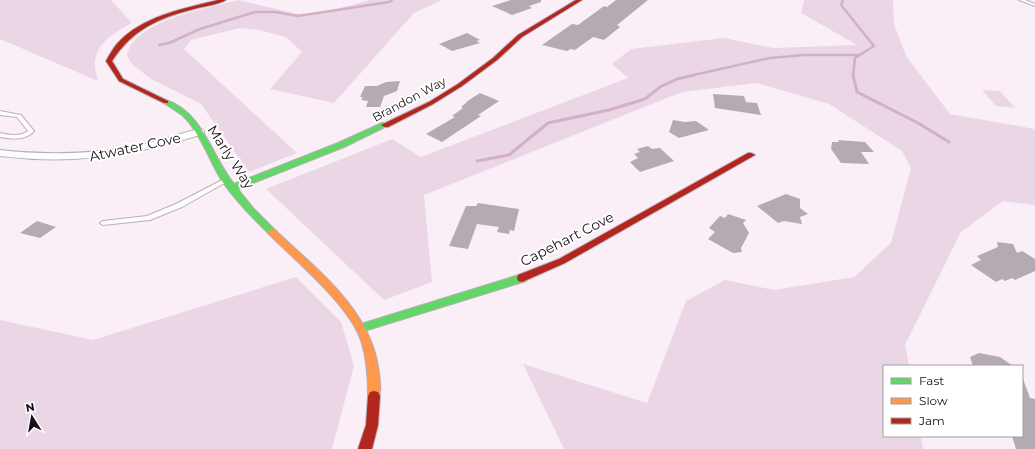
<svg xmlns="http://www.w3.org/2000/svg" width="1035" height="449" font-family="Montserrat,sans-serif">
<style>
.green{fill:#ebd6e5}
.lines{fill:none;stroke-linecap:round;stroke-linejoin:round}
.stream-far1{stroke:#d2b0c8;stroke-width:2.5}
.stream{stroke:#d2b0c8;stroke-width:3}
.building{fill:#b4aab1}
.lane-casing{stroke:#b9afb6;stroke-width:2}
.street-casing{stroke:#b9afb6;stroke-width:2}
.fast-casing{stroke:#b9afb6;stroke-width:2}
.slow-casing{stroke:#b9afb6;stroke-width:2}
.jam-casing{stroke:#b9afb6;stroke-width:2}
.lane{fill:#fefdfe;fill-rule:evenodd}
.street{fill:#fefdfe;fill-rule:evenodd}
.fast{fill:#63d668;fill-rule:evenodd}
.slow{fill:#ff974d;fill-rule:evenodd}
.jam{fill:#b3261e;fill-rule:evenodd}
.labels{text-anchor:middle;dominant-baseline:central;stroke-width:4;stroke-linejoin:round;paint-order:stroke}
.far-street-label{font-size:12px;fill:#170f15;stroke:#fff}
.street-label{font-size:14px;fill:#170f15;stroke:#fff}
</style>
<rect width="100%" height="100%" fill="#faeff7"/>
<path class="green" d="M 0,0 L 111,0 L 132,23 C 116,32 96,42 95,63 C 94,68 97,76 98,81 L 0,39 Z
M 238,0 L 298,14 L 322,13 L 370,0 L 442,0 L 414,13 L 334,103 L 270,89 L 302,52 L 286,37 L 259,30 L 240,28 L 191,40 L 184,49 L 297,153 L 249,172 L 201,104 L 151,79 L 132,64 L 127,56 C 132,21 209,8 238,0 Z
M 804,0 L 893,0 L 894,24 L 906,56 L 950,114 L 1035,129 L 1035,205 L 1003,201 L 961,232 L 905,345 L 909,366 L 884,366 L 884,436 L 921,436 L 923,449 L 564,449 L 523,364 L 647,403 L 686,301 L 725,280 L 774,290 L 854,277 L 891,243 L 911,168 L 902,151 L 829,104 L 757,83 L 682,92 L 424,195 L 432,282 L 384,300 L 266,189 L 392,139 L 421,157 L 628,78 L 612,64 L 631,49 L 724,38 L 773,48 L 857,45 L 801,13 Z
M 982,90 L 1000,91 L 1015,108 L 996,106 Z
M 296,277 L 341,322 L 354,366 L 332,449 L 0,449 L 0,320 L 93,340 Z"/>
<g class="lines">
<path class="stream-far1" d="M 843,0 L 841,5 L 874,46 L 855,58 L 853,76
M 159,45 L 169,43 L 200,29 L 255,12 L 275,12 L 298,16 L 389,2 L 392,0
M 689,76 L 770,58 L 804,55 L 860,55"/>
<path class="stream" d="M 853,75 L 857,92 L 918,123 L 949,142
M 477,161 L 509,155 L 548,123 L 609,110 L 645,99 L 660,87 L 677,79 L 694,75"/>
</g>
<path class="building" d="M 511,0 L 541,0 L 541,2 L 529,6 L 532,8 L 512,15 L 492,6 Z
M 616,0 L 648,0 L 617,25 L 620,27 L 604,40 L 593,37 L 575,50 L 571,49 L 567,51 L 542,45 L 572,24 L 578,25 L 604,6 L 607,7 Z
M 467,33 L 480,40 L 476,41 L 480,43 L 452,51 L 439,44 Z
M 400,81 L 397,91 L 384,96 L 380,107 L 366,107 L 368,101 L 361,100 L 363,97 L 360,97 L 365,86 L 377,86 L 386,82 Z
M 480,93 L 499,101 L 478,115 L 481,116 L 442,142 L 426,134 L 455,117 L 452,116 L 463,108 L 461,107 L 467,102 L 466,102 Z
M 713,94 L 744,96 L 746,102 L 757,103 L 761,115 L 715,108 Z
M 673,120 L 685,122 L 696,121 L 709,130 L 679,138 L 669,132 Z
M 838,140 L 865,142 L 874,152 L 861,152 L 869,164 L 841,163 L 831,149 L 832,142 L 839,142 Z
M 648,146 L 652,149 L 660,148 L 674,161 L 640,172 L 630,162 L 638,158 L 634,154 L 640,152 L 637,149 Z
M 786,194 L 800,199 L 800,208 L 808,214 L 800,217 L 802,224 L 784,221 L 778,223 L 757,206 Z
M 478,203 L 519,209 L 514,231 L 510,230 L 509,234 L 497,232 L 499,227 L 477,224 L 468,249 L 449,246 L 466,206 L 476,206 Z
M 728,214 L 746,220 L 743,223 L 749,233 L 741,248 L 742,252 L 733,253 L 708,239 L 715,232 L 709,228 L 720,216 L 725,218 Z
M 37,221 L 56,227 L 40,238 L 20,233 Z
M 997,242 L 1013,244 L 1017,253 L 1022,251 L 1035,259 L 1035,271 L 1015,280 L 1012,278 L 1005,281 L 1002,279 L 996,282 L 971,265 L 981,260 L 977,256 L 998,247 Z
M 979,353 L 1000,357 L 1013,366 L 973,366 L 970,357 Z
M 1023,379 L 1030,398 L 1035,399 L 1035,449 L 1016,449 L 1012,436 L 1022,436 Z"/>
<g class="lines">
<defs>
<path id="lane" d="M 1019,0 L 1025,0 L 1035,4 L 1035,6 Z
M 0,111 L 21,115 L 34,131 C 25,141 12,139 0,137 L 0,133 C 10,135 19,137 28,131 L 17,117 L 0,115 Z
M 226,178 L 228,179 L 229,180 L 228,181 L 182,207 L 150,220 L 103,225 L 100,223 L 103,221 L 147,216 L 178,203 Z"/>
<path id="street" d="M 199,129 L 203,130 L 204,132 L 203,134 C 134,156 72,165 0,156 L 0,150 C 50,156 99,154 149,143 C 166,139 182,133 199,129 Z"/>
<path id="fast" d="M 166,100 C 203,112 212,157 234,184 L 338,143 L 382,123 L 385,123 L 389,125 L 344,147 L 238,189 L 254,209 L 277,232 L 272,235 L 269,234 C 252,217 235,200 222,181 C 210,162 199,130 182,115 C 176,111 170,107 164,103 L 164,101 Z
M 522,274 L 526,275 L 527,278 L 526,281 L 361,332 L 357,331 L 356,328 L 357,325 L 361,324 Z"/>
<path id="slow" d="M 272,229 L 275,230 C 317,270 372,310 379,373 C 380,381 382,392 378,400 L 374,401 L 370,400 L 368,396 C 368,376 367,354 359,335 C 344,301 296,261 269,234 L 267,232 Z"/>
<path id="jam" d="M 218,0 L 226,0 C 218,5 204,6 194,9 C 158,18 132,30 112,61 L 123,79 L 168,101 L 168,103 L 164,103 L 119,81 L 106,61 C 109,56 112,50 116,45 C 141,16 183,9 218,0 Z
M 576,0 L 582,0 L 522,37 L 497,60 L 462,86 L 433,104 L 388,127 L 385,127 L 381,125 L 429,102 L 458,84 L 493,58 L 518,35 Z
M 748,153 L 751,153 L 755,155 L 565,263 L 522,282 L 518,281 L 517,278 L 518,275 L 559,259 Z
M 374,391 L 378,392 L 380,396 L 378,425 L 372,449 L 358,449 L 366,425 L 368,396 L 370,392 Z"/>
</defs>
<use href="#lane" class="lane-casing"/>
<use href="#street" class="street-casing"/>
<use href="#fast" class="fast-casing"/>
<use href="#slow" class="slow-casing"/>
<use href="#jam" class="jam-casing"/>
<use href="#lane" class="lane"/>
<use href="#street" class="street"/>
<use href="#fast" class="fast"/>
<use href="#slow" class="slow"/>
<use href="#jam" class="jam"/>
</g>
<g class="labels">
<g class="far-street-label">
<text transform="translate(409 99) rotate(-28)">Brandon Way</text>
</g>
<g class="street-label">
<text transform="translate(135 147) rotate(-12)">Atwater Cove</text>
<text transform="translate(231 157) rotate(57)">Marly Way</text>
<text transform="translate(567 239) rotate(-27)">Capehart Cove</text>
</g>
</g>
<rect x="883" y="365" width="140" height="72" fill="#ffffff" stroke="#a29fa1"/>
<rect x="891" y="378" width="20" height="6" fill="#63d668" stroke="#a29fa1"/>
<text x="919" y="385" font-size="12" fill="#170f15">Fast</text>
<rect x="891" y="398" width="20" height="6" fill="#ff974d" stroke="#a29fa1"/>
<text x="919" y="405" font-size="12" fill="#170f15">Slow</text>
<rect x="891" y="418" width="20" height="6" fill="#b3261e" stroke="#a29fa1"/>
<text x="919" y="425" font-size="12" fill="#170f15">Jam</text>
<g transform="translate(32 417) rotate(349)" stroke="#ffffff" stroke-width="3" paint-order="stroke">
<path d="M0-3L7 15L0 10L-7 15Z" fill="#170f15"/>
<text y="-6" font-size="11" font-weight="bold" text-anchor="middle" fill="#170f15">N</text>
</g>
</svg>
